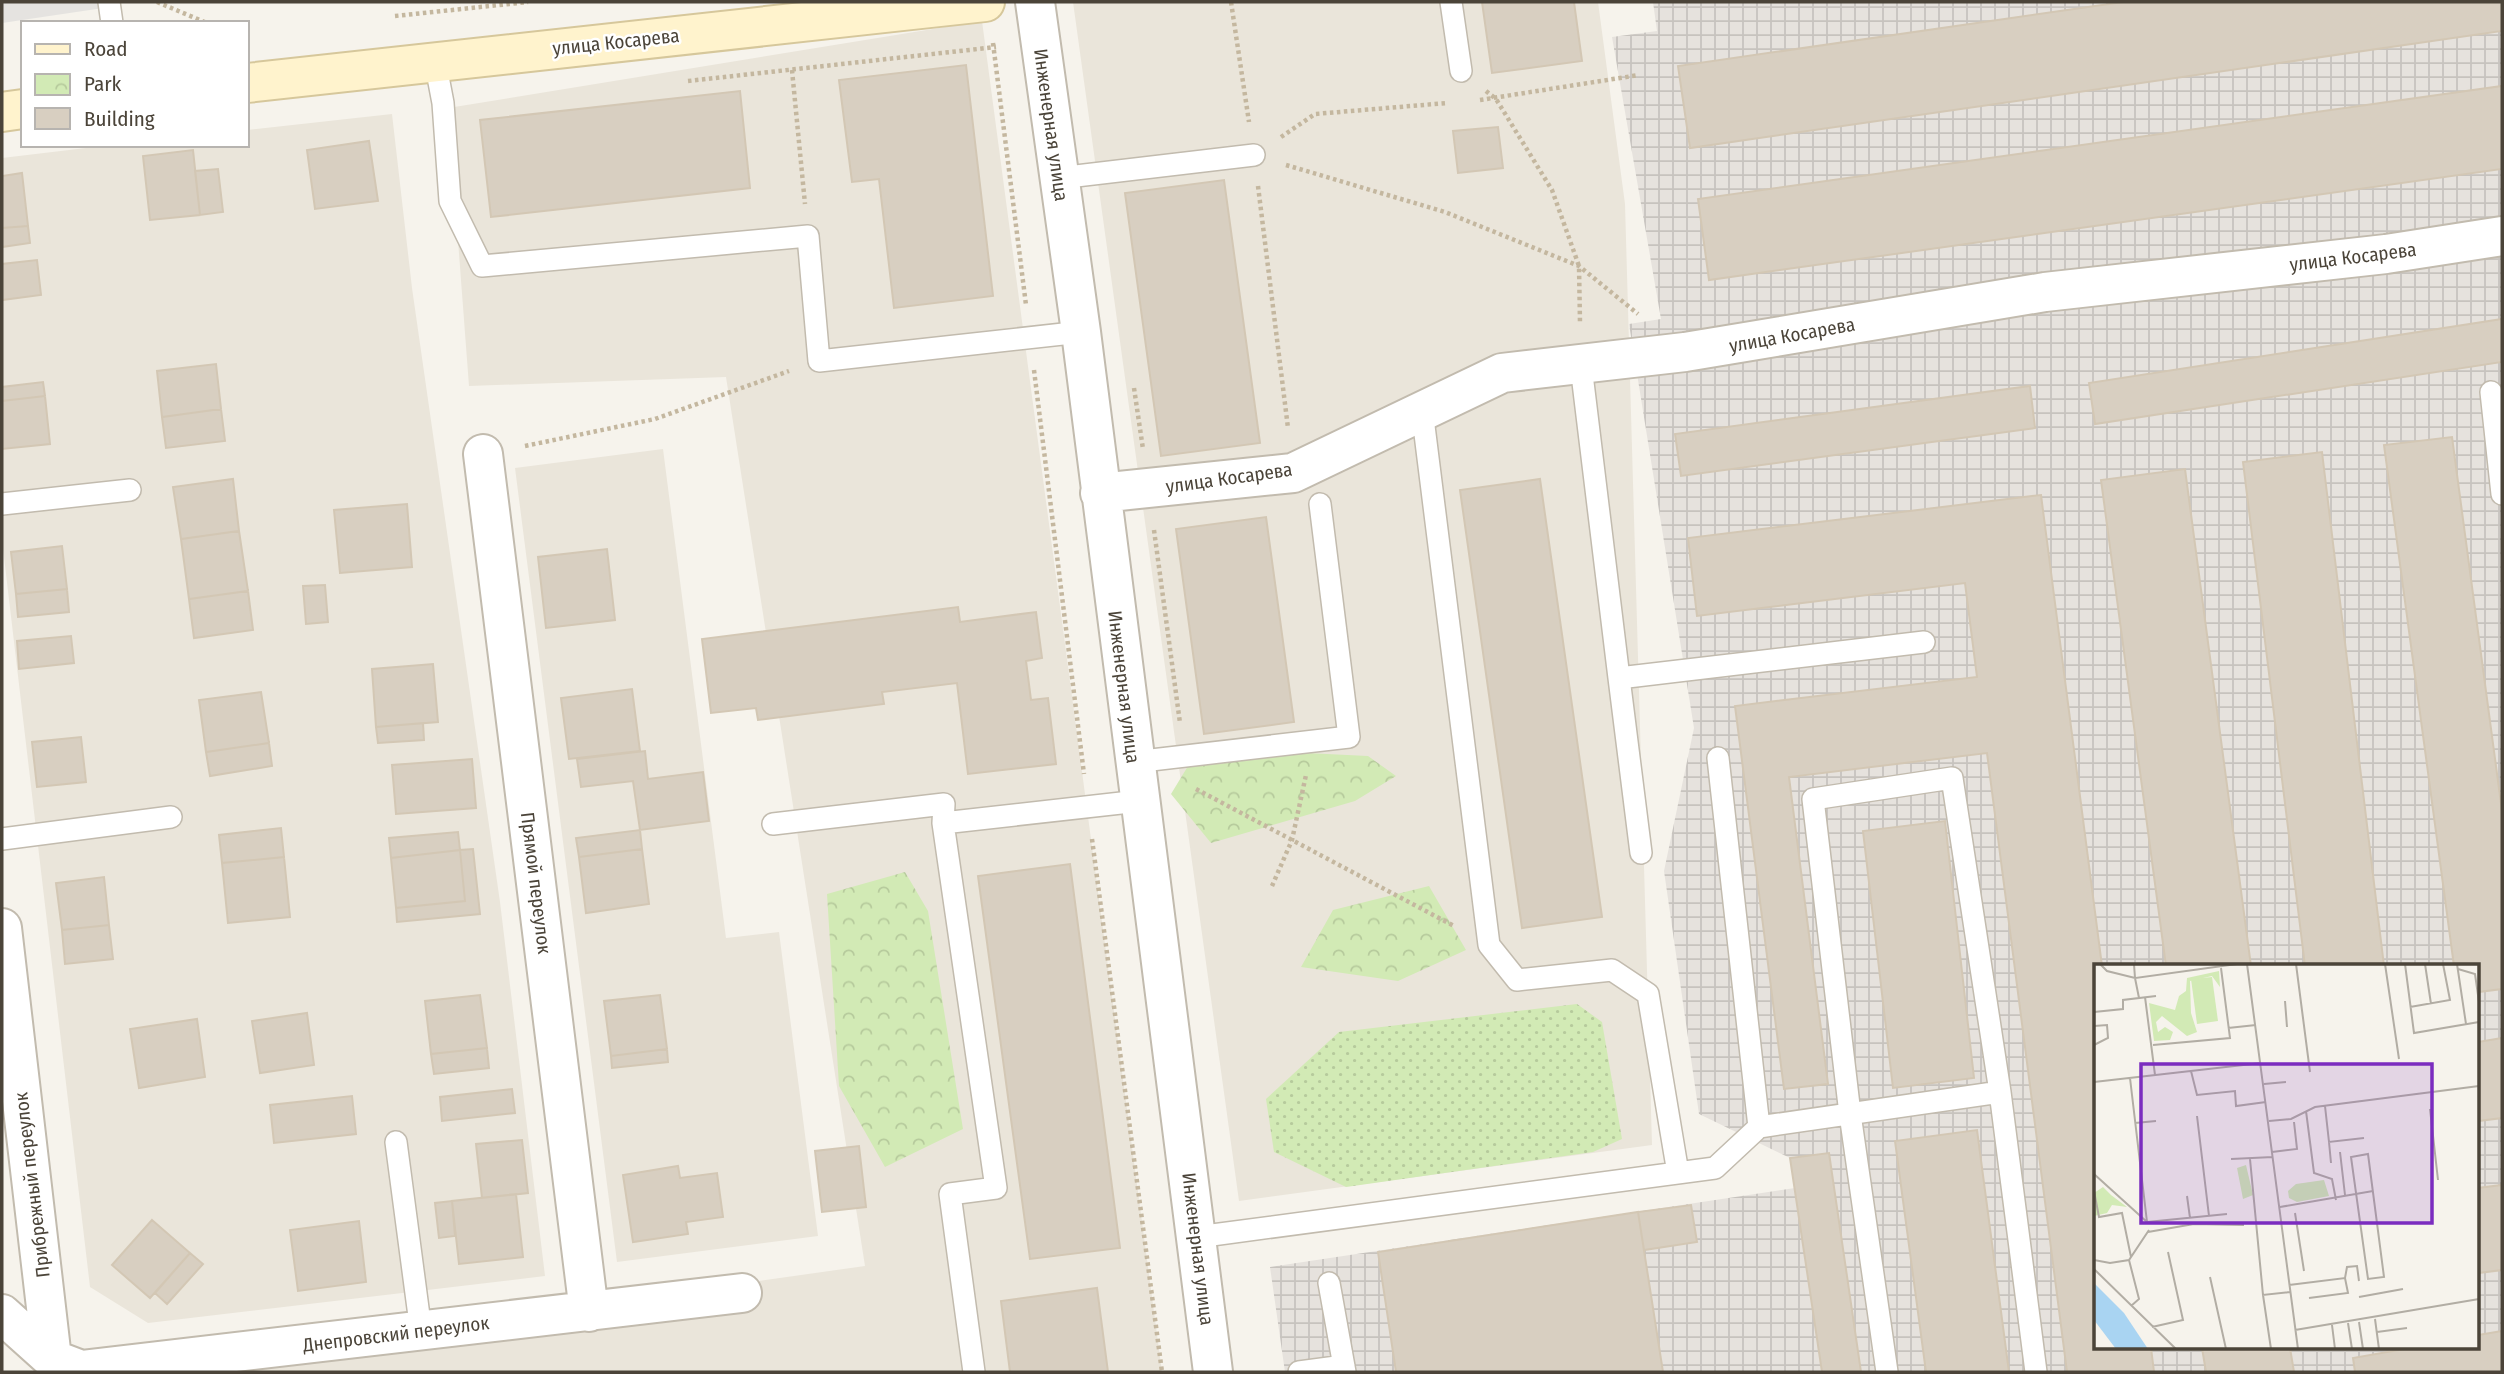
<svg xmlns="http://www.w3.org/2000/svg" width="2504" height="1374" font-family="'Fira Sans Condensed',sans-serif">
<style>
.residential{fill:#eae5da}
.industrial{fill:url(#industrial-grid);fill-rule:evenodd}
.grass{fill:url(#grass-dots)}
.park{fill:url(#park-crowns)}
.parking{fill:#e5e3e0}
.building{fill:#d8cfc1;stroke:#d3c7b4;stroke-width:2}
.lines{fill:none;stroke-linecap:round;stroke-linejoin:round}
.lane-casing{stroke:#c2bbae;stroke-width:24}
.street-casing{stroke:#c2bbae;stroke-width:42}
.secondary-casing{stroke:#d6c79b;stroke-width:42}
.path{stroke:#c4b79f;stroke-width:4.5;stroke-dasharray:3.5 3.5;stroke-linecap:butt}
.lane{stroke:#fff;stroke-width:21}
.street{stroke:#fff;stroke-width:38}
.secondary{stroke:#fff3cd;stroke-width:38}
.labels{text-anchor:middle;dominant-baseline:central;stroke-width:5;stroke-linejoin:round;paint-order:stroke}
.street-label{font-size:19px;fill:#4b4439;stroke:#fff}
.inset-road{fill:none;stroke:#b2ada4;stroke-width:2}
.view{fill:#7b2cbf;fill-opacity:0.15;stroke:#7b2cbf;stroke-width:3.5}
.inset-edge{fill:none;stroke:#4b4439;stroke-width:3.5}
</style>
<defs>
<pattern id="industrial-grid" width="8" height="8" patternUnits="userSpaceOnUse" patternTransform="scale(1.75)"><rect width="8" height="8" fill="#e6e2dd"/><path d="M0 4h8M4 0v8" fill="none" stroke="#c7c3be"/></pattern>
<pattern id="grass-dots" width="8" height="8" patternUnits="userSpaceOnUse" patternTransform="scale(1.75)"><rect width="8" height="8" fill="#d2eab5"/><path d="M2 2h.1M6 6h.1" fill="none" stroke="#b6ca9c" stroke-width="1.8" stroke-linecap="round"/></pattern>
<pattern id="park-crowns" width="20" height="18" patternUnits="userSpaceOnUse" patternTransform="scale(1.75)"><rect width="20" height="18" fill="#d2eab5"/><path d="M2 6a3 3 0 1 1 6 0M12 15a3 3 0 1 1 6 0" fill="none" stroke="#b6ca9c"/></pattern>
</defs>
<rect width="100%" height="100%" fill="#f6f3ec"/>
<path class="residential" d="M 1073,2 L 1598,2 L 1625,204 L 1652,1145 L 1239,1201 Z
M 982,21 L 1162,1372 L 108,1372 L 865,1266 L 726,377 L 469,386 L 448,108 Z
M 392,114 L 412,288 L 500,902 L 545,1276 L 148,1323 L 90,1287 L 2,540 L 2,158 L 111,145 L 247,145 L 247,130 Z
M 663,449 L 726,938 L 779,932 L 818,1236 L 617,1262 L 515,468 Z"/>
<path class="industrial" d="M 1653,2 L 2502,2 L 2502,1372 L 1285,1372 L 1270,1267 L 1795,1188 L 1790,1158 L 1699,1114 L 1664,871 L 1694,728 L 1629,324 L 1661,319 L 1612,37 L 1657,31 ZM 2096,966 L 2478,966 L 2478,1348 L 2096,1348 Z"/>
<path class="grass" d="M 1577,1004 L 1602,1022 L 1622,1139 L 1593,1152 L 1346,1187 L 1274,1152 L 1266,1099 L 1339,1032 Z"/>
<path class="park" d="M 1199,748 L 1368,756 L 1396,776 L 1355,801 L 1211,843 L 1171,794 Z
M 905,872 L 928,911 L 963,1129 L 885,1167 L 839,1086 L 827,894 Z
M 1429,886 L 1466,950 L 1398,981 L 1301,967 L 1333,910 Z"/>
<path class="parking" d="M 2,2 L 109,2 L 110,7 L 2,23 Z"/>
<path class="building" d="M 1482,2 L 1574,2 L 1582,61 L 1492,73 Z
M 2123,2 L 2502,2 L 2502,31 L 1690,148 L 1678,66 Z
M 966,65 L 993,296 L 894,308 L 879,179 L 852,182 L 839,80 Z
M 2502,86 L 2502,169 L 1709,280 L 1698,199 Z
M 740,91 L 750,188 L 491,217 L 480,120 Z
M 1498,127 L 1503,168 L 1458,173 L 1453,131 Z
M 369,141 L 378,201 L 315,209 L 307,150 Z
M 193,150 L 200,215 L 150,220 L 143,156 Z
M 218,169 L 223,212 L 200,215 L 195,171 Z
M 22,173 L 28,226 L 2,228 L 2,176 Z
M 1224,180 L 1260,443 L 1161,456 L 1125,193 Z
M 28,226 L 30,243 L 2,247 L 2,228 Z
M 37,260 L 41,295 L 2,300 L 2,264 Z
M 2502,319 L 2502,362 L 2095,424 L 2089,383 Z
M 216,364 L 221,409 L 162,417 L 157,371 Z
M 43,382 L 45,396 L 2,401 L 2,387 Z
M 2030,386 L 2035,428 L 1681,476 L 1675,434 Z
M 45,396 L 50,444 L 2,449 L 2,401 Z
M 221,409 L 225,441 L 166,448 L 162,417 Z
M 2452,437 L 2502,811 L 2502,989 L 2478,992 L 2478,966 L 2454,966 L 2384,445 Z
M 2322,452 L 2384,966 L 2305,966 L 2243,462 Z
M 2185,469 L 2251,966 L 2166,966 L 2101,480 Z
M 233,479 L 239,531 L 181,539 L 173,487 Z
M 1540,479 L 1602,917 L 1522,928 L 1460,490 Z
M 2041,495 L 2102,966 L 2096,966 L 2096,1348 L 2151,1348 L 2154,1372 L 2067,1372 L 1987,753 L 1789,777 L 1828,1084 L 1784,1089 L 1735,706 L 1977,677 L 1965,583 L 1697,616 L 1688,538 Z
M 407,504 L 412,567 L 340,573 L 334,510 Z
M 1266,517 L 1294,722 L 1204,734 L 1176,529 Z
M 239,531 L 248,591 L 189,599 L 181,539 Z
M 62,546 L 67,589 L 16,594 L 11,552 Z
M 607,549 L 615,620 L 546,628 L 538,557 Z
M 325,585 L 328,622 L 306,624 L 303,586 Z
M 67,589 L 69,612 L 18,617 L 16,594 Z
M 248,591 L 253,630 L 194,638 L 189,599 Z
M 958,607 L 960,622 L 1036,612 L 1042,658 L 1026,661 L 1031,700 L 1048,698 L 1056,764 L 968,774 L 957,683 L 882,692 L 884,704 L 758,720 L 756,708 L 711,713 L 702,639 Z
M 71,636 L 74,663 L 19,669 L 17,641 Z
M 433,664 L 438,722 L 376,727 L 372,669 Z
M 632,689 L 640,751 L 569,759 L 561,698 Z
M 261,692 L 269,743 L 206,752 L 199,700 Z
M 423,723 L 424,740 L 378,743 L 376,727 Z
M 81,737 L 86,782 L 37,787 L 32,742 Z
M 269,743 L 272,766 L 210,776 L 206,752 Z
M 645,751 L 648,779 L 703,772 L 709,821 L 640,830 L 633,781 L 581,787 L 577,759 Z
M 472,759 L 476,808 L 396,814 L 392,765 Z
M 1945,821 L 1974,1078 L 1893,1088 L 1863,831 Z
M 281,828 L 284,857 L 222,863 L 219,835 Z
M 640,830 L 642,849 L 579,857 L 576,838 Z
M 458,832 L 460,850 L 391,858 L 389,838 Z
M 473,849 L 480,914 L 397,922 L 396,908 L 465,901 L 460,850 Z
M 642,849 L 649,904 L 586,913 L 579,857 Z
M 460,850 L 465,901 L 396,908 L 391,858 Z
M 284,857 L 290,917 L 228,923 L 222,863 Z
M 1070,864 L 1120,1248 L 1030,1259 L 978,876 Z
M 104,877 L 109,925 L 62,930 L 56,883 Z
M 109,925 L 113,959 L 65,964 L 62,930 Z
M 480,995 L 487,1048 L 431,1054 L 425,1001 Z
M 660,995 L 667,1049 L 611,1056 L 604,1001 Z
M 307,1013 L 314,1065 L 260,1073 L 252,1021 Z
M 197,1019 L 205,1077 L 139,1088 L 130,1029 Z
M 2502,1038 L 2502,1118 L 2478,1121 L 2478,1042 Z
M 487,1048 L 489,1068 L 434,1074 L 431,1054 Z
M 667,1049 L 668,1062 L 612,1068 L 611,1056 Z
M 512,1089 L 515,1113 L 442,1121 L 440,1097 Z
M 352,1096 L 356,1134 L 274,1143 L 270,1105 Z
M 1977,1130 L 2009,1372 L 1926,1372 L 1895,1141 Z
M 522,1140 L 528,1193 L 482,1198 L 476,1144 Z
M 859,1146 L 866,1207 L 822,1212 L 815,1151 Z
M 1829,1153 L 1861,1372 L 1822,1372 L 1790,1158 Z
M 678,1166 L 680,1178 L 717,1173 L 723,1217 L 686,1222 L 688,1234 L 633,1242 L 623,1175 Z
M 2502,1185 L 2502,1270 L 2478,1273 L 2478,1188 Z
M 516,1194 L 523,1257 L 459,1264 L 452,1201 Z
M 452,1201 L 455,1236 L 439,1238 L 435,1203 Z
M 1691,1205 L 1697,1242 L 1644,1250 L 1638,1212 Z
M 1638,1212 L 1663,1372 L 1396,1372 L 1378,1252 Z
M 152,1220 L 190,1253 L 150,1298 L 112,1265 Z
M 359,1221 L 366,1282 L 298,1291 L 290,1230 Z
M 190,1253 L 203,1264 L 167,1304 L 155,1293 Z
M 1097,1288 L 1108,1372 L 1010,1372 L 1001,1301 Z
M 2502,1331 L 2502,1372 L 2355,1372 L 2353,1358 L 2410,1348 L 2478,1348 L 2478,1335 Z
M 2202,1348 L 2290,1348 L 2294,1372 L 2206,1372 Z"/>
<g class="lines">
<defs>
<path id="lane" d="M 109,2 L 112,23
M 1451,2 L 1461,71
M 435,61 L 443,103 L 450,201 L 482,266 L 808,236 L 819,361 L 1081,332
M 1059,178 L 1254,155
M 1581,366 L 1619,678 L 1924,642
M 2491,392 L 2502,494
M 1422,410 L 1489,945 L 1517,980 L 1612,970 L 1648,994 L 1678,1173
M 2,504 L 130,490
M 1619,678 L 1641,853
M 1718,758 L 1759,1127
M 1134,762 L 1349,737 L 1320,504
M 943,823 L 996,1188 L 950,1194 L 974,1372
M 773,824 L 944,804 L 943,823 L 1139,801
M 2,839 L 171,817
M 396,1142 L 421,1331
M 1197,1237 L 1715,1168 L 1759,1127 L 2000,1092
M 1329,1283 L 1345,1372
M 1299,1372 L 1344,1366
M 1887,1372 L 1850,1114 L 1813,799 L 1952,778 L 2000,1092 L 2036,1372"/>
<path id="street" d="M 1035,2 L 1081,332 L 1213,1372
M 483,454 L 589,1312
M 1100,493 L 1293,473 L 1502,373 L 1685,352 L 2045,292 L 2386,254 L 2502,236
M 2,928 L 52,1359
M 2,1314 L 52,1359 L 81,1370 L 742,1293"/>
<path id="secondary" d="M 247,83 L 985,2
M 2,112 L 23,109"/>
</defs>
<use href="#lane" class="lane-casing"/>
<use href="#street" class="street-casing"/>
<use href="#secondary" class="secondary-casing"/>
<path class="path" d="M 157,2 L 207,23
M 1231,2 L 1249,122
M 395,16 L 528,2
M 993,43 L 1026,305
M 792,70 L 805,204
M 688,81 L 996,47
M 1486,91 L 1496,99 L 1552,190 L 1579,266 L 1580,323
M 1480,100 L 1639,75
M 1281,137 L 1315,114 L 1447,103
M 1286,165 L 1445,212 L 1579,266 L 1638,314
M 1258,186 L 1288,428
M 1034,370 L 1084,774
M 1134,388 L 1143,449
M 525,446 L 655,419 L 789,371
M 1154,530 L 1180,723
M 1196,789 L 1454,926
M 1092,839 L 1162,1372
M 1272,886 L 1292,840 L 1306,775"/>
<use href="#lane" class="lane"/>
<use href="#street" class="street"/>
<use href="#secondary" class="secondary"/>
</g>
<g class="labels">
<g class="street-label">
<text transform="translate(616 42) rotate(-6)">улица Косарева</text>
<text transform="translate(1051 125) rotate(82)">Инженерная улица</text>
<text transform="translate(2353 257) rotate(-7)">улица Косарева</text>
<text transform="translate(1792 335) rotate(-10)">улица Косарева</text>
<text transform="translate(1229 478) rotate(-8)">улица Косарева</text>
<text transform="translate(1124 687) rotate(83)">Инженерная улица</text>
<text transform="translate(536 883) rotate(83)">Прямой переулок</text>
<text transform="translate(32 1185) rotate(-97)">Прибрежный переулок</text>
<text transform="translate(1198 1249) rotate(83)">Инженерная улица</text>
<text transform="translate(396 1334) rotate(-7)">Днепровский переулок</text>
</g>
</g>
<g transform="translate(2094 964)">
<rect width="385" height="385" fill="#f6f3ec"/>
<path d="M 230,216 L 235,232 L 203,238 L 195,234 L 194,227 L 202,220 Z" fill="#d2eab5"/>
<path d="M 125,7 L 126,23 L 118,12 L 96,17 L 97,49 L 103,68 L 93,72 L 68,52 L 62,58 L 64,68 L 71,63 L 79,68 L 76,76 L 60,77 L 55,39 L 81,46 L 85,32 L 92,27 L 93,14 ZM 152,201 L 159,231 L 149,235 L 143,204 ZM 9,223 L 17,231 L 33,243 L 18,241 L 13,249 L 0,252 L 0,229 Z" fill="#d2eab5"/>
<path d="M 118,13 L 124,57 L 103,60 L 97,15 Z" fill="#d2eab5"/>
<path d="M 0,319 L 30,349 L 54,385 L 22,385 L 0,356 Z" fill="#a9d4f2"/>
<path class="inset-road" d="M 6,0 L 13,7 L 41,14 L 40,0M 153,0 L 204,385M 202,0 L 216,108M 291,0 L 305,95M 311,0 L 320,69 L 385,58M 331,0 L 337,40M 363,0 L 372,60M 364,5 L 381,10 L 385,38M 51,33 L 61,111M 45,34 L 41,14 L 143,0M 191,37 L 193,63M 316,43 L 356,36 L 349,0M 0,48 L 29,45 L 29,36 L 62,32M 0,62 L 13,61 L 14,74 L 0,81M 134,64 L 162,61M 59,81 L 136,74 L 127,4M 97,107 L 103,131 L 141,127 L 142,142 L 172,138M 36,114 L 53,258M 0,118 L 167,99M 170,120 L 192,118M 231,142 L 235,178 L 270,174M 336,145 L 344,216M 212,147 L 220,209 L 238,215 L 242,236M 103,152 L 115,252M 175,157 L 197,155 L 221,143 L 385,122M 41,159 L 62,157M 235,178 L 237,199M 178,188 L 203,185 L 200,158M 246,188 L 251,231M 274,190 L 290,313 L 274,315 L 257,193 ZM 137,195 L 179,193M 156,195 L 169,331 L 196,328M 0,210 L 53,258M 0,227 L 5,253 L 28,249 L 37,293M 93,232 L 96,254M 186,243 L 279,227M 201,249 L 210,307M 53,258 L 133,250M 54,268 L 100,260 L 150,261M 0,296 L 16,299 L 35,296 L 55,266M 35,296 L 45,335 L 37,342M 0,305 L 82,385M 116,313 L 132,385M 251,314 L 253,303 L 263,302 L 265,317M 195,321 L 251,314 L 254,329 L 215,334M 169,331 L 177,385M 265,333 L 309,325M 281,355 L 285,385M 265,358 L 269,385M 254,359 L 258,385M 238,361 L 241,385M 58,363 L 89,356 L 74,288M 201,366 L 385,335M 283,368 L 313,364"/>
<path class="view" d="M 47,100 L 338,100 L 338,259 L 47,259 Z"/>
<rect width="385" height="385" class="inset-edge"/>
</g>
<rect width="2504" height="1374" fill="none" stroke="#4b4439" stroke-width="7"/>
<rect x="21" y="21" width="228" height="126" fill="#ffffff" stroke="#b7b4b0" stroke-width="2"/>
<rect x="35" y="44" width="35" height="10" fill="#fff3cd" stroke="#b7b4b0" stroke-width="2"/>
<text x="84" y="56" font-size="21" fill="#4b4439">Road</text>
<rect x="35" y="74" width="35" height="21" fill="url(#park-crowns)" stroke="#b7b4b0" stroke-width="2"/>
<text x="84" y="91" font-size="21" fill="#4b4439">Park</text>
<rect x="35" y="108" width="35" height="21" fill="#d8cfc1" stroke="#b7b4b0" stroke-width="2"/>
<text x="84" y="126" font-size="21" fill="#4b4439">Building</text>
</svg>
